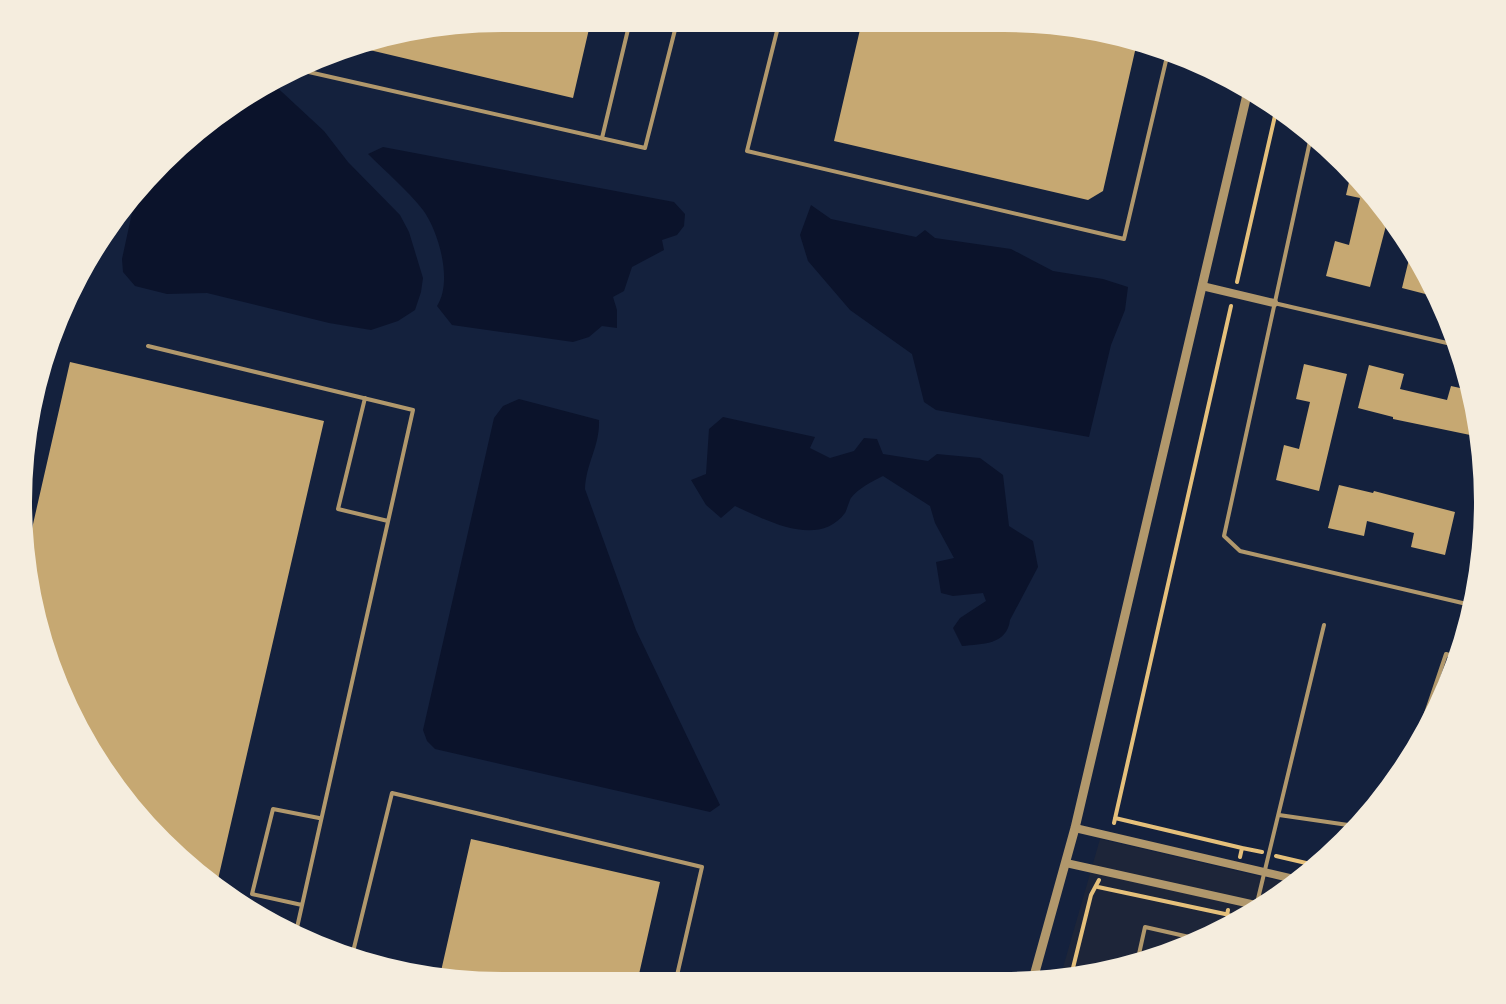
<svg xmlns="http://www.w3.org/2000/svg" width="1506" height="1004" font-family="Lora,serif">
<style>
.green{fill:#1d2539}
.water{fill:#0b132b}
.building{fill:#c6a872}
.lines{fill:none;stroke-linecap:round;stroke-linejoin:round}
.path{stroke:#e5c07b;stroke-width:4}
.service{stroke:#b1986c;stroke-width:4}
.minor{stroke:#b1986c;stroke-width:8}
.tertiary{stroke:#b1986c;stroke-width:9}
</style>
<rect width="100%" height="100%" fill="#14213d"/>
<path class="green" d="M 1100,839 L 1292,884 L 1191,952 L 1060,978 Z"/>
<path class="water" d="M 268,79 L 324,131 L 348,162 L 400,215 L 409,232 L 423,278 L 421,292 L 415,310 L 398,321 L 371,330 L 329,323 L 207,293 L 167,294 L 135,286 L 123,272 L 122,259 L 138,185 L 231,97 Z
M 383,147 L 674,202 L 685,214 L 684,226 L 677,235 L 662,240 L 664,250 L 632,267 L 624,291 L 613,297 L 617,310 L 617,328 L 602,326 L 589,337 L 573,342 L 452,325 L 437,306 C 453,282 439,232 423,210 C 407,190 386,172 368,154 Z
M 811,205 L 831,219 L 916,237 L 925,230 L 935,238 L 1011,249 L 1053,271 L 1103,279 L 1128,287 L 1125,310 L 1111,345 L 1089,437 L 936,410 L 924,402 L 912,354 L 850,310 L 808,261 L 800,235 Z
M 519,399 L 599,420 C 600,446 586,463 585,489 L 636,630 L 720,805 L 710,812 L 435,749 L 427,741 L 423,730 L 494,418 L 503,406 Z
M 723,417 L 815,437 L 810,448 L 830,458 L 854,451 L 864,438 L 877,439 L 883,454 L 928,461 L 937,454 L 980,458 L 1003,475 L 1009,526 L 1033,541 L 1038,567 L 1010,620 C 1007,645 982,644 962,646 L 953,628 L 960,618 L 986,601 L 983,593 L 953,596 L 941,593 L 936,562 L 954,558 L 935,523 L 930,506 L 883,476 C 873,481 857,489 851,498 C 850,499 846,512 845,513 C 818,549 766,520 735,506 L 721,518 L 706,505 L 691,480 L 706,474 L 709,429 Z"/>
<path class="building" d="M 502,15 L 592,16 L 573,98 L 340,43 Z
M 862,21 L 1098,24 L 1138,38 L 1103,191 L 1088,200 L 834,141 Z
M 1353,165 L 1388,218 L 1370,287 L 1326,276 L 1335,241 L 1349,245 L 1360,198 L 1346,195 Z
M 1411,251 L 1438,292 L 1437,297 L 1402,288 Z
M 70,362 L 324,421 L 216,888 L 158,847 L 80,745 L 24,598 L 23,568 Z
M 1304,364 L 1347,374 L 1319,491 L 1276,480 L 1284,445 L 1299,449 L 1310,402 L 1296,399 Z
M 1369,365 L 1404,374 L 1400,389 L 1447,400 L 1451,386 L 1469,390 L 1475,436 L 1393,419 L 1393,417 L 1358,408 Z
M 1339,485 L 1373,493 L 1374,491 L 1455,512 L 1445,555 L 1411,547 L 1414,533 L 1367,521 L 1364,536 L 1328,528 Z
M 471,839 L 660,882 L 637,983 L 439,980 Z"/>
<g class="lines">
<path class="path" d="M 1237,282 L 1277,107
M 1115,818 L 1242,848 L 1240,857
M 1114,823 L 1231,306
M 1242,848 L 1262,852
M 1276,856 L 1319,866
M 1098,887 L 1225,914
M 1228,910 L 1227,915 L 1237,917
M 1071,976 L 1091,895 L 1099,880"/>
<path class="service" d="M 780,19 L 747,151 L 1124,239 L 1169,48
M 291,68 L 645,148 L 678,18
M 1312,132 L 1224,536 L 1240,551 L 1471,605
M 602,138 L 631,17
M 1274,303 L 1460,346
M 148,346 L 413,410 L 294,941
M 365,398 L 338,509 L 388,521
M 1415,746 L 1446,654 L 1460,658
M 1279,815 L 1362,827
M 1257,903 L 1324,625
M 302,905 L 252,894 L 273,809 L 319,818
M 351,960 L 392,793 L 702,867 L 675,984
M 1137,963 L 1145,927 L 1207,941"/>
<path class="minor" d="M 1202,286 L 1274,303
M 1075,828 L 1298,880
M 1066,863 L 1260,906"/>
<path class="tertiary" d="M 1032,983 L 1075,828 L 1249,86"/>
</g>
<path d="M0 0H1506V1004H0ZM502 32H1004A470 470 0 0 1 1474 502V502A470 470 0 0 1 1004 972H502A470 470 0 0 1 32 502V502A470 470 0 0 1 502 32Z" fill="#f5edde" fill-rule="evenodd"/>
</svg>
